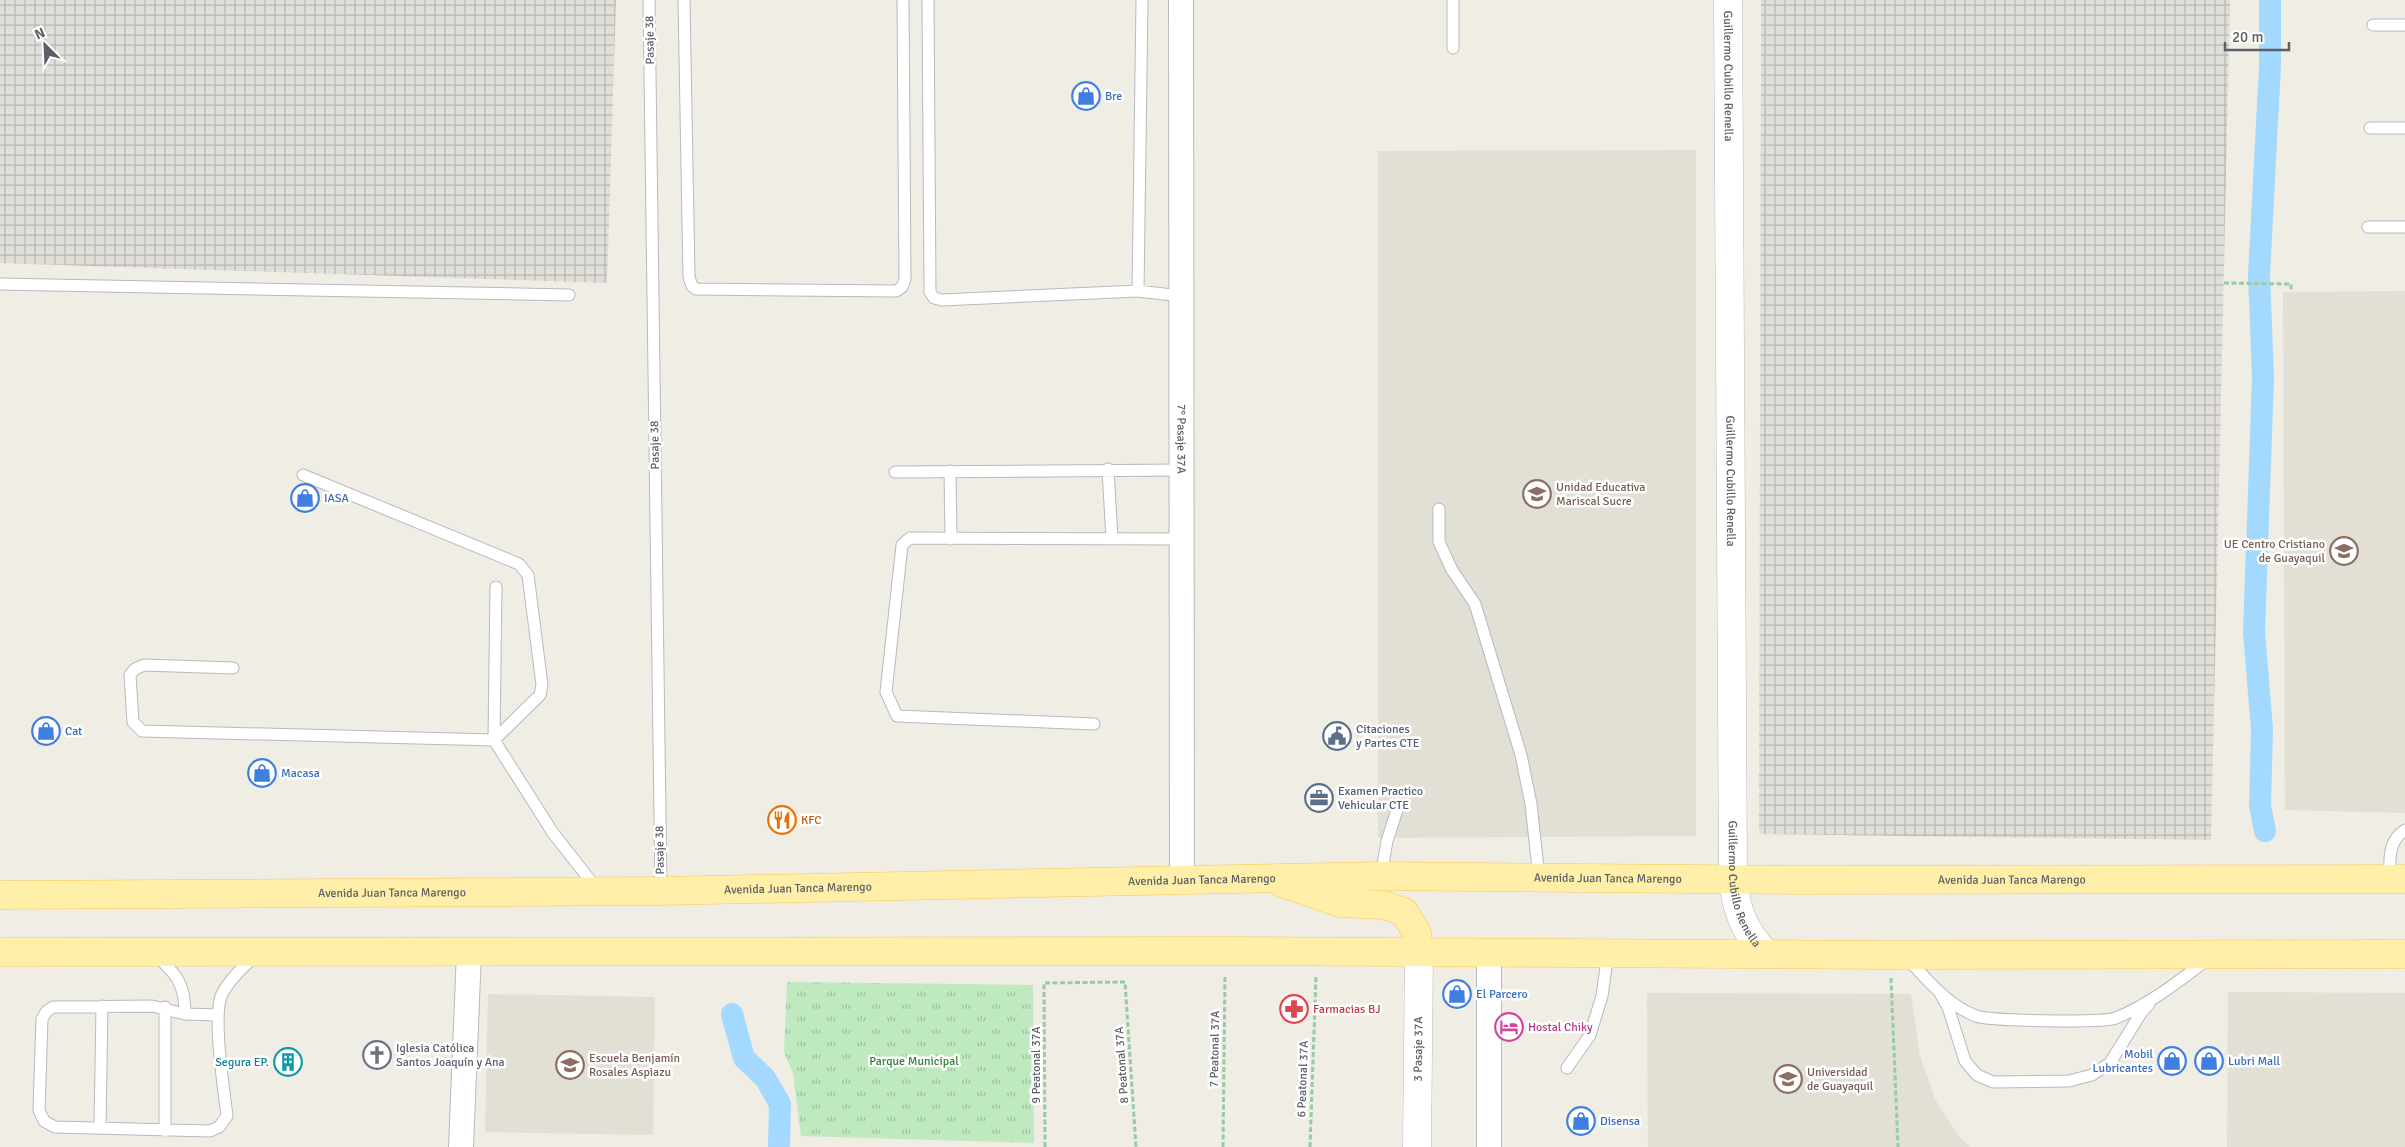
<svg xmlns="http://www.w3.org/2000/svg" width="2405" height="1147" font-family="Signika,sans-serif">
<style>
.industrial{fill:url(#industrial-grid)}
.education{fill:#e2dfd4}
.grass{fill:url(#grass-tufts)}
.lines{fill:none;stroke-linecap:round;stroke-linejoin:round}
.canal{stroke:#a4d9ff;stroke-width:22}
.service-casing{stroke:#b6babf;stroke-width:13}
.minor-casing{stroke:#b6babf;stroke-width:26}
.tertiary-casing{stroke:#b6babf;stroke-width:29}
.primary-casing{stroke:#fbc851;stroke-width:29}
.path{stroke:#96cba5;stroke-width:3;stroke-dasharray:5 2.5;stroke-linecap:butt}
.service{stroke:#fff;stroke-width:11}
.minor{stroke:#fff;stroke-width:24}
.tertiary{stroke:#fff;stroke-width:28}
.primary{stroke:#ffefa9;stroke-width:28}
.labels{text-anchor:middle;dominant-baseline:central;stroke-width:5;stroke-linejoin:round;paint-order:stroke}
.street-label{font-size:12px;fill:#5c6065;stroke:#fff}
.shop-label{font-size:12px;fill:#366cbe;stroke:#fff;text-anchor:start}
.education-label{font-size:12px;fill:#785e54;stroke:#fff;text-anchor:start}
.service-label{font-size:12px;fill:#4e5e75;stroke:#fff;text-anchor:start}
.food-label{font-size:12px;fill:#c56008;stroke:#fff;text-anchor:start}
.health-label{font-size:12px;fill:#be3a42;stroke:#fff;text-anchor:start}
.hotel-label{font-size:12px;fill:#b23c85;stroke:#fff;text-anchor:start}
.worship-label{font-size:12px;fill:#5b616d;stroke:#fff;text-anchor:start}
.park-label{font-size:12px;fill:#2e8230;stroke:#fff}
.culture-label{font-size:12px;fill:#0d838f;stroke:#fff;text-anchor:end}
</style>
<defs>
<pattern id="industrial-grid" width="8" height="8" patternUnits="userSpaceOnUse" patternTransform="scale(1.25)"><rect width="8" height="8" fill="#e0ded8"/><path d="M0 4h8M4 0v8" fill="none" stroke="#b9b7b3"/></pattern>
<pattern id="grass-tufts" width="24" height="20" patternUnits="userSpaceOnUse" patternTransform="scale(1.25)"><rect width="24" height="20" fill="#bfe9be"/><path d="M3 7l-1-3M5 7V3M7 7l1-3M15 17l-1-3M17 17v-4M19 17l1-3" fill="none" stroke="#9ec09e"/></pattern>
</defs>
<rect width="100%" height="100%" fill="#efede4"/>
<path class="industrial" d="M 0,0 L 616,0 L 607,283 L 0,263 Z
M 1761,0 L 2230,0 L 2211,840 L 1759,834 Z"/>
<path class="education" d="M 1696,150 L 1696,836 L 1378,838 L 1378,151 Z
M 2405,291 L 2405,813 L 2285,810 L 2283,292 Z
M 2228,992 L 2405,993 L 2405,1147 L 2227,1147 Z
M 1647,993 L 1911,994 L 1920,1056 L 1936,1101 L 1960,1138 L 1971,1147 L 1648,1147 Z
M 488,994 L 655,997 L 653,1135 L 485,1132 Z"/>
<path class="grass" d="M 787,982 L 1033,985 L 1034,1143 L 801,1136 L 793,1074 L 784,1052 Z"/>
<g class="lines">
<path class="canal" d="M 2265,831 L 2260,806 L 2262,729 L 2254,632 L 2263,377 L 2259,275 L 2270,66 L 2270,0
M 732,1014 L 744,1058 L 765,1078 L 780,1104 L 779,1145"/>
<defs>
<path id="service" d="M 649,0 L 661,891
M 684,0 L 689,277 L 692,286 L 696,289 L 896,291 L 902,287 L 905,279 L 903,0
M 928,0 L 930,292 L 934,298 L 942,300 L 1138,291 L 1142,0
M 1453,0 L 1453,48
M 2373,25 L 2405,25
M 2370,128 L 2405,128
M 2368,227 L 2405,227
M 0,284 L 569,295
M 1138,291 L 1181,296
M 1108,469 L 1112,539
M 950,471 L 951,539
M 895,472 L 1182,470
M 303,475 L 519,564 L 528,575 L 542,685 L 540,695 L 494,740 L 496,587
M 1439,509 L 1439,542 L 1452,570 L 1475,604 L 1521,755 L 1531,804 L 1539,878
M 233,668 L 144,665 L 135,669 L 130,675 L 133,722 L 142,731 L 494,740 L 553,833 L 597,889
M 1094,724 L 897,716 L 886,692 L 902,545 L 910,538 L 1181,539
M 1381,876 L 1387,841 L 1397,810
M 2390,879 C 2390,860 2387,842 2405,830
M 156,955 C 177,975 185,984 185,1014
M 1907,958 C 1926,979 1949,1006 1976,1016 C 1991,1021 2101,1023 2116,1018 C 2150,1004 2179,981 2208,959
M 1941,995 L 1948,1007 L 1965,1061 L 1977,1075 L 1993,1082 L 2069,1081 L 2092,1075 L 2110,1063 L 2141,1013 L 2149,1004
M 218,1015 L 185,1014 L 152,1006 L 53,1007 L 46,1012 L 42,1019 L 39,1110 L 44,1121 L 55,1127 L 210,1131 L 219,1127 L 227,1116 C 224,1090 212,1014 222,994 C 230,979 243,967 255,956
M 1567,1068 L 1590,1035 L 1602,996 L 1608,953
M 100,1128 L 102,1006
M 165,1131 L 165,1007"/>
<g id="minor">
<path id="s1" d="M 1181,0 L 1182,879"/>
<path d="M 1489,953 L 1489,1147"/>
<path d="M 461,1147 L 469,952"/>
</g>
<g id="tertiary">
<path id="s2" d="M 1728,0 L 1733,879 C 1736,910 1744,931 1766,954"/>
<path id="s3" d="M 1417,1147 L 1419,952"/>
</g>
<g id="primary">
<path d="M 1282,883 L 1340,903 L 1384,905 L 1404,912 L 1417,933 L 1419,952"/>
<path id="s4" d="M 0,895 L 661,891 L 1381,876 L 1794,880 L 2405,879"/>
<path d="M 0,952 L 1225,951 L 1890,955 L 2405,954"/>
</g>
</defs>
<use href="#service" class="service-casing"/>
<use href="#minor" class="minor-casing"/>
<use href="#tertiary" class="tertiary-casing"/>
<use href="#primary" class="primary-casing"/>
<path class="path" d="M 2224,283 L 2291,284 L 2291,292
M 1891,978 L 1898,1147
M 1045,1147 L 1044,983 L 1125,982 L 1136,1147
M 1223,1147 L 1225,975
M 1310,1147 L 1316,975"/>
<use href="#service" class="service"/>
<use href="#minor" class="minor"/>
<use href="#tertiary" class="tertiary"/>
<use href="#primary" class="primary"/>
</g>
<defs>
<symbol id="shop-ring" viewBox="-11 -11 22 22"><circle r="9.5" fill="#fff" stroke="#3f7fe0" stroke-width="1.5"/><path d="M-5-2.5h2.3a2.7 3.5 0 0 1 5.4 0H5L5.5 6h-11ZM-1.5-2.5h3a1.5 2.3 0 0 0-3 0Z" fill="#3f7fe0"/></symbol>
<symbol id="school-ring" viewBox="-11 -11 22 22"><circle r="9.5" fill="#fff" stroke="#8d6e63" stroke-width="1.5"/><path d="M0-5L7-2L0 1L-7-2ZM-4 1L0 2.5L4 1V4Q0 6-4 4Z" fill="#8d6e63"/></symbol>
<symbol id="civic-ring" viewBox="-11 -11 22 22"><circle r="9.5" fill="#fff" stroke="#5c6f8a" stroke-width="1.5"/><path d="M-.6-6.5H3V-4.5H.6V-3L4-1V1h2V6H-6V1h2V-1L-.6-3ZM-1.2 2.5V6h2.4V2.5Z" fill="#5c6f8a"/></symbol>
<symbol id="office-ring" viewBox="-11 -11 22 22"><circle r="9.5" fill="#fff" stroke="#5c6f8a" stroke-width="1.5"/><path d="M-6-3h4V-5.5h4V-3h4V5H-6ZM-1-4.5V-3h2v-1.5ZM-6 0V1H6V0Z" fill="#5c6f8a"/></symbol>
<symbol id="restaurant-ring" viewBox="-11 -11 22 22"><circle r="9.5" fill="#fff" stroke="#e8710a" stroke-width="1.5"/><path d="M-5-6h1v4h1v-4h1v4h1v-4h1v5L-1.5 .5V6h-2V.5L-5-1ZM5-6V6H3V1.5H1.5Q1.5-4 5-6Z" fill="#e8710a"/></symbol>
<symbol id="pharmacy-ring" viewBox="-11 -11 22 22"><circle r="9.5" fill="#fff" stroke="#e0444e" stroke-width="1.5"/><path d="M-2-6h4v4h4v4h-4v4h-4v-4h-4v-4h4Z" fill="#e0444e"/></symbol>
<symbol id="hotel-ring" viewBox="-11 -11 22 22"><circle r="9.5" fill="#fff" stroke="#d1479c" stroke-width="1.5"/><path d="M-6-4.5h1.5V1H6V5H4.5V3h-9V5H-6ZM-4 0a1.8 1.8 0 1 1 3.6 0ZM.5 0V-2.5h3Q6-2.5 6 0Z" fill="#d1479c"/></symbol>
<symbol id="church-ring" viewBox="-11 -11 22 22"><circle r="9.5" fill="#fff" stroke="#6b7280" stroke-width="1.5"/><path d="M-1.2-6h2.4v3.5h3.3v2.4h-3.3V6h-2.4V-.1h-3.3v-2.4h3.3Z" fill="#6b7280"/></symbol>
<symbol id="building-ring" viewBox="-11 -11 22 22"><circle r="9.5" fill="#fff" stroke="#0f9aa8" stroke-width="1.5"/><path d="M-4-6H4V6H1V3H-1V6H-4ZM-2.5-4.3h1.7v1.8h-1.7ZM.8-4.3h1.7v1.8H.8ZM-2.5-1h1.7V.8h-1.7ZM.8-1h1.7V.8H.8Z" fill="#0f9aa8"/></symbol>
<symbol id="university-ring" viewBox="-11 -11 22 22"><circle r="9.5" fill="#fff" stroke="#8d6e63" stroke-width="1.5"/><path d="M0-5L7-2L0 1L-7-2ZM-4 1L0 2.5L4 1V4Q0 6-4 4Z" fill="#8d6e63"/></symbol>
</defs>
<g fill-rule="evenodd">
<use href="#shop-ring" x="1070" y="80" width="32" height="32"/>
<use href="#school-ring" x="1521" y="478" width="32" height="32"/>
<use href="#shop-ring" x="289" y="482" width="32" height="32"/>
<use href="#school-ring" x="2328" y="535" width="32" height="32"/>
<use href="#shop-ring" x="30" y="715" width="32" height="32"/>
<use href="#civic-ring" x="1321" y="720" width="32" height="32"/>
<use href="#shop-ring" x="246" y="757" width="32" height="32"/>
<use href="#office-ring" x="1303" y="782" width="32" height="32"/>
<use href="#restaurant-ring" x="766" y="804" width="32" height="32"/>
<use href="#shop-ring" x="1441" y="978" width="32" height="32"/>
<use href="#pharmacy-ring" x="1278" y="993" width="32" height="32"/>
<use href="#hotel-ring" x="1493" y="1011" width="32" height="32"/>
<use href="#church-ring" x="361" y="1039" width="32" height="32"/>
<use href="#shop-ring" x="2156" y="1045" width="32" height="32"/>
<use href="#shop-ring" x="2193" y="1045" width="32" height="32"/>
<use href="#building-ring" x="272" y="1046" width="32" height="32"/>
<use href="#school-ring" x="554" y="1049" width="32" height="32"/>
<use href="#university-ring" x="1772" y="1063" width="32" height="32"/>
<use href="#shop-ring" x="1565" y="1105" width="32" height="32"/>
</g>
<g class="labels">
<g class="street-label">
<text transform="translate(650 40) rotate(-91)">Pasaje 38</text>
<text stroke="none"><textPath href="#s2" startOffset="76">Guillermo Cubillo Renella</textPath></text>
<text stroke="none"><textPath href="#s1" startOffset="439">7° Pasaje 37A</textPath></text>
<text transform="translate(655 445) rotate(-91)">Pasaje 38</text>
<text stroke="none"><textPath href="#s2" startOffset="481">Guillermo Cubillo Renella</textPath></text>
<text transform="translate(660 850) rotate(-91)">Pasaje 38</text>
<text stroke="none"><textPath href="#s4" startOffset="1608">Avenida Juan Tanca Marengo</textPath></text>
<text stroke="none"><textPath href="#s4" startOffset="1202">Avenida Juan Tanca Marengo</textPath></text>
<text stroke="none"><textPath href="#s4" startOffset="2012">Avenida Juan Tanca Marengo</textPath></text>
<text stroke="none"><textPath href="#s2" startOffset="886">Guillermo Cubillo Renella</textPath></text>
<text stroke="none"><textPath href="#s4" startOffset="798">Avenida Juan Tanca Marengo</textPath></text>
<text stroke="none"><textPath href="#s4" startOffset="392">Avenida Juan Tanca Marengo</textPath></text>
<text transform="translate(1215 1049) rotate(-89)">7 Peatonal 37A</text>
<text stroke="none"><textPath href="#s3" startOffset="98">3 Pasaje 37A</textPath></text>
<text transform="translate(1036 1065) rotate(-90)">9 Peatonal 37A</text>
<text transform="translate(1122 1065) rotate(-94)">8 Peatonal 37A</text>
<text transform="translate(1303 1079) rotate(-88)">6 Peatonal 37A</text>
</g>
<g class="shop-label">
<text x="1105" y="96">Bre</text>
<text x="324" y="498">IASA</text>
<text x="65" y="731">Cat</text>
<text x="281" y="773">Macasa</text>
<text x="1476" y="994">El Parcero</text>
<text x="2153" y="1054" text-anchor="end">Mobil<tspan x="2153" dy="14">Lubricantes</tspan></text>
<text x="2228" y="1061">Lubri Mall</text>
<text x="1600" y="1121">Disensa</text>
</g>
<g class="education-label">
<text x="1556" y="487">Unidad Educativa<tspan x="1556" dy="14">Mariscal Sucre</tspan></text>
<text x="2325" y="544" text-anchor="end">UE Centro Cristiano<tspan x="2325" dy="14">de Guayaquil</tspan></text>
<text x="589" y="1058">Escuela Benjamín<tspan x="589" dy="14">Rosales Aspiazu</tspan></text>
<text x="1807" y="1072">Universidad<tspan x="1807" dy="14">de Guayaquil</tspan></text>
</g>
<g class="service-label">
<text x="1356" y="729">Citaciones<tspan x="1356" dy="14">y Partes CTE</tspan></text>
<text x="1338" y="791">Examen Practico<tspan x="1338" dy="14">Vehicular CTE</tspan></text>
</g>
<g class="food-label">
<text x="801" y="820">KFC</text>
</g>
<g class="health-label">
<text x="1313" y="1009">Farmacias BJ</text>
</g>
<g class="hotel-label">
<text x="1528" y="1027">Hostal Chiky</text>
</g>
<g class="worship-label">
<text x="396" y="1048">Iglesia Católica<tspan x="396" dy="14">Santos Joaquín y Ana</tspan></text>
</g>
<g class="park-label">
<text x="914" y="1061">Parque Municipal</text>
</g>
<g class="culture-label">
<text x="269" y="1062">Segura EP.</text>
</g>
</g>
<g transform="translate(45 45) rotate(336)" stroke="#ffffff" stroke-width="4" paint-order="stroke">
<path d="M0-4L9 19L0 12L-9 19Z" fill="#5c6065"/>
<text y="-8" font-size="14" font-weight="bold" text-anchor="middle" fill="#5c6065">N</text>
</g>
<path d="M2225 42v8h64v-8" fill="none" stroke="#5c6065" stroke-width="2.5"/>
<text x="2232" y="42" font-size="15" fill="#5c6065" stroke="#ffffff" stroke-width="4" paint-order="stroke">20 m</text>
</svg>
